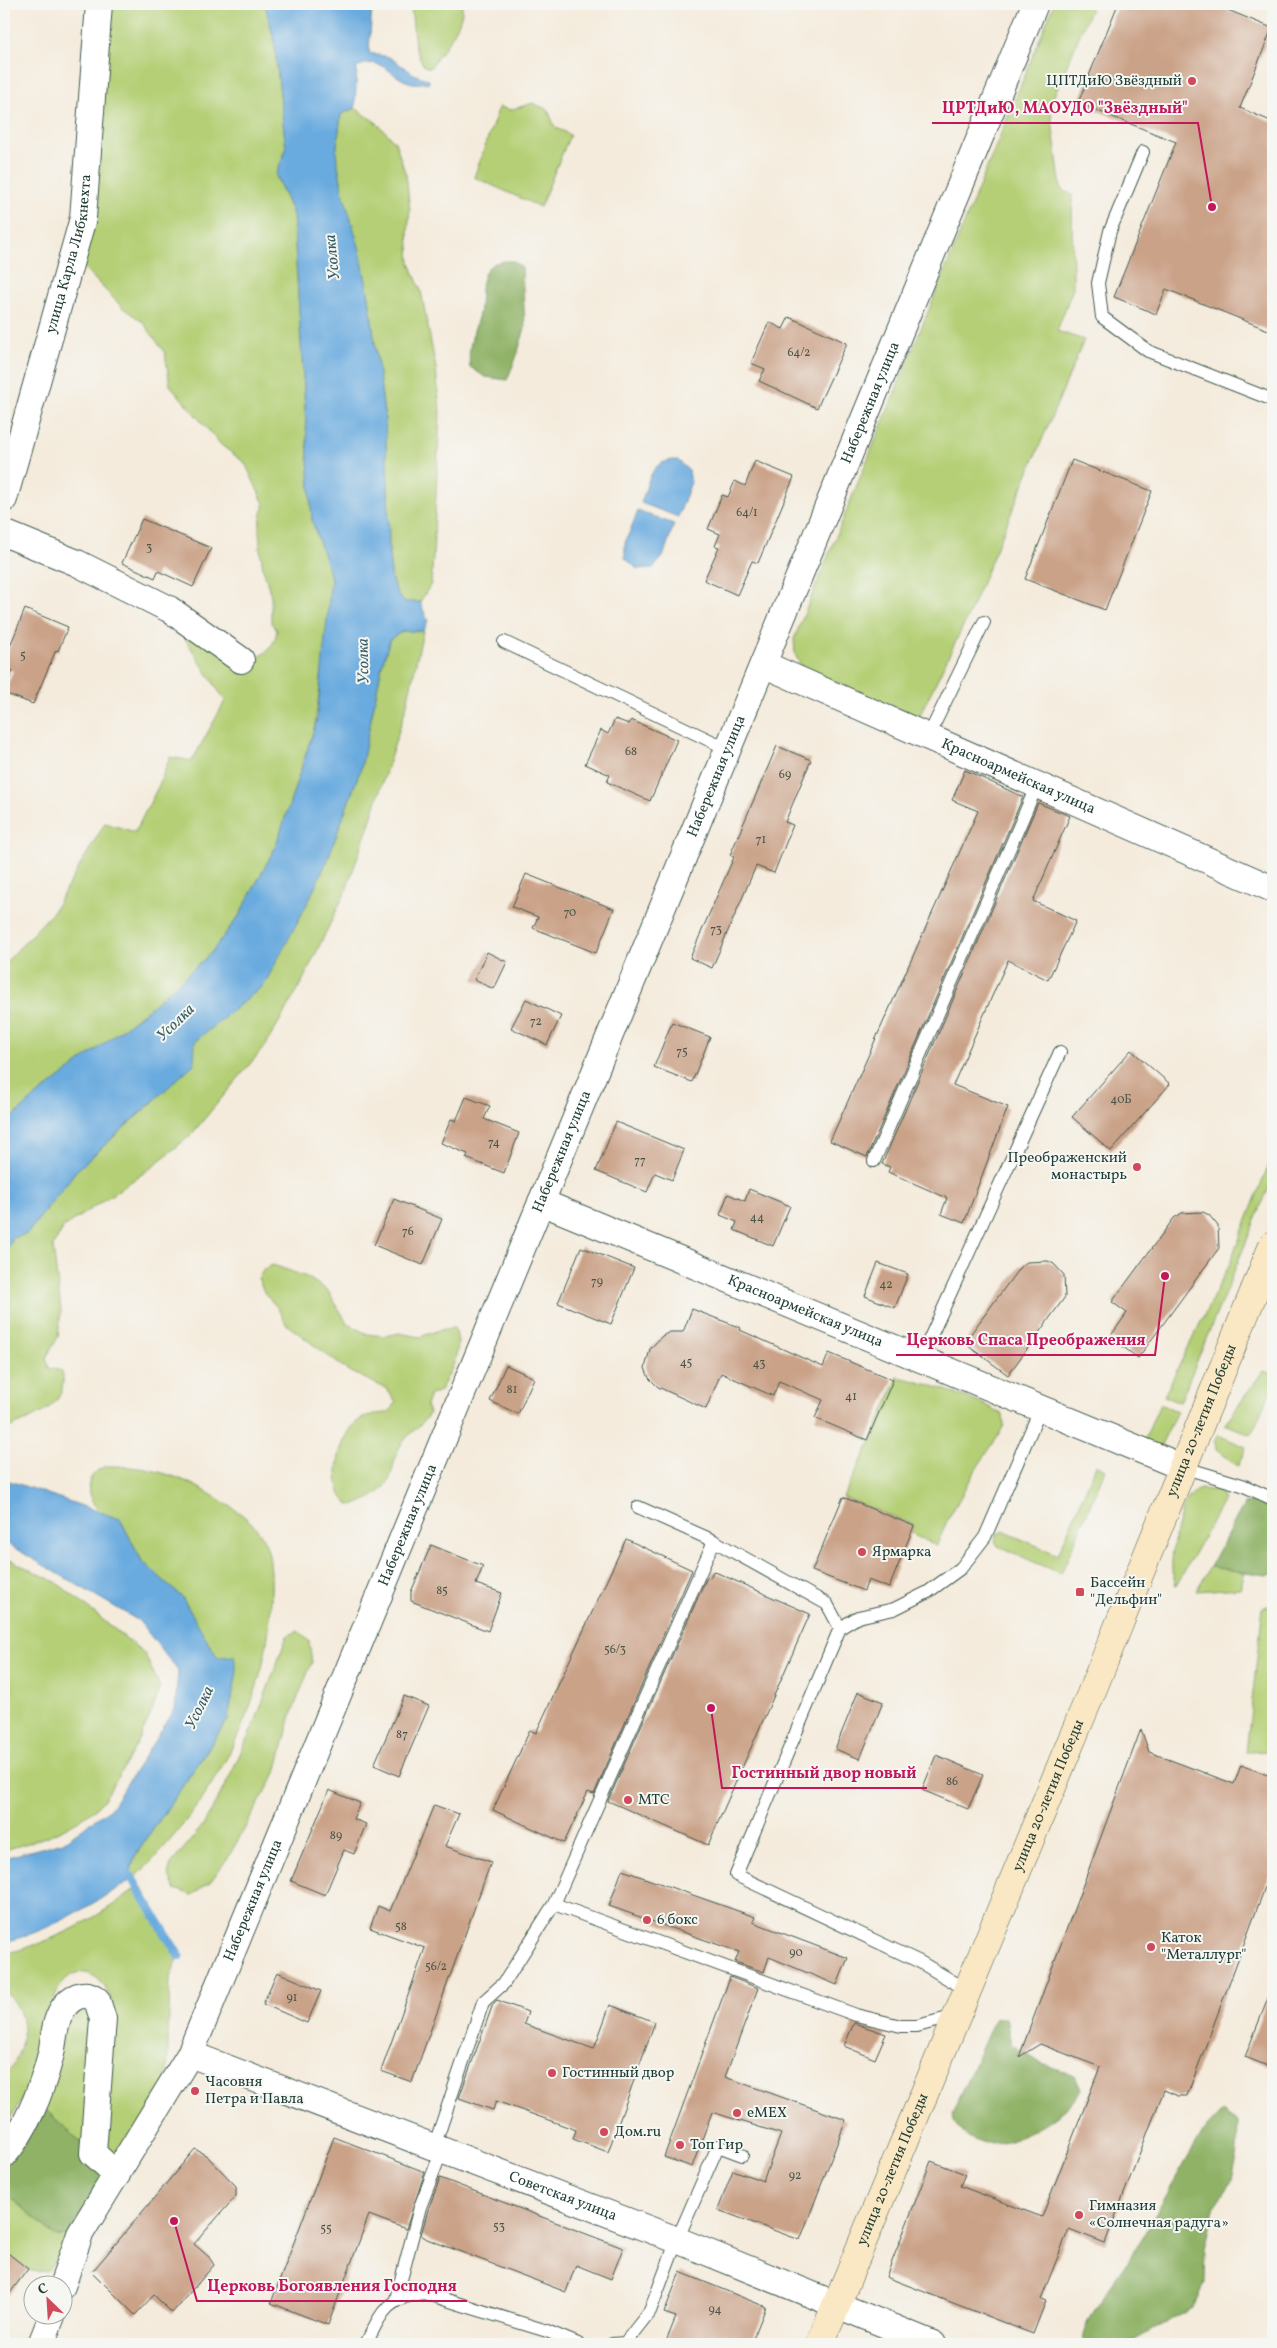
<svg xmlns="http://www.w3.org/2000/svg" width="1277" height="2348" font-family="Vollkorn,serif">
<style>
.green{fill:#b4cf74;stroke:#6a8654}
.forest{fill:#8fb266;stroke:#57784d}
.water{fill:#6babdf;stroke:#45748a}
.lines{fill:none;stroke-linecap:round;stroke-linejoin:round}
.stream{stroke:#6babdf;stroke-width:9}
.building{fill:#caa288}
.lane-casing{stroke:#3f574d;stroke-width:14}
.street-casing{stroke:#3f574d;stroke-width:28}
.secondary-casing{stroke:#3f574d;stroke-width:29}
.lane{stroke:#fff;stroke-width:12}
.street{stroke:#fff;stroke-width:26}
.secondary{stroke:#fae7c3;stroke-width:28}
.poi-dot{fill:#d1495b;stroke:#f6f6f2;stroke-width:2}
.labels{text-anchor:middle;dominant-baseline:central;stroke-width:4;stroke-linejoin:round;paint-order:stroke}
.number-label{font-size:12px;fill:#4a5649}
.poi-label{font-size:15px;fill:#1f3d34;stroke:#f6f6f2;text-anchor:start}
.street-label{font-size:15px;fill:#1f3d34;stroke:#f6f6f2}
.water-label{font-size:16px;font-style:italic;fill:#365e67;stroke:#f6f6f2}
.leader{fill:none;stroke:#c2185b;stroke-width:2}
.callout-dot{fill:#c2185b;stroke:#f6f6f2;stroke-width:2}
.callout-label{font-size:16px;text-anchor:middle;font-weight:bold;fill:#c2185b;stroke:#f6f6f2;stroke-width:4;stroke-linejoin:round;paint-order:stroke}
</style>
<rect width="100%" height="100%" fill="#f6f6f2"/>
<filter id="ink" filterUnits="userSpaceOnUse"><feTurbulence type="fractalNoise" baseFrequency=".02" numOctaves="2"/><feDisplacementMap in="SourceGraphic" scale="10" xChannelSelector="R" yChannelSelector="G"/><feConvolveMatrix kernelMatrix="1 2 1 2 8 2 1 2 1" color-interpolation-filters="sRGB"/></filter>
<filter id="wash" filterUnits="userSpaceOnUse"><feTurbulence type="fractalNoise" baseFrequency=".0096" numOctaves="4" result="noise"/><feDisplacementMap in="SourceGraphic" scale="20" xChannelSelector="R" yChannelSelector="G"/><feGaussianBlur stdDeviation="1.12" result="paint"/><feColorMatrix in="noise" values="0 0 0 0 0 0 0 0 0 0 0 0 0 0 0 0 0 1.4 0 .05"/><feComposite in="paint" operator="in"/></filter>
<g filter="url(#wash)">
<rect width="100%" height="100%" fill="#f4ebdc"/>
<path class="green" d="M 105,4 L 265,4 L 274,40 L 286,149 L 276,176 L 293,214 L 312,520 L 331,578 L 325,651 L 314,729 L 276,846 L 239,916 L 210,954 L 152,1006 L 34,1098 L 4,1125 L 4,1019 L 7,1014 L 4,1007 L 4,961 L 7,961 L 52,913 L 105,823 L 135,832 L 159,785 L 170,757 L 192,761 L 225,701 L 175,623 L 241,666 C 258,658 274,652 277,630 L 271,623 L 271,596 L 263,568 L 260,549 L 259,528 L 264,504 L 245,463 L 221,445 L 170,385 L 165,353 L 143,322 L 123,308 L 78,262 Z
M 411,4 L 462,4 C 465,24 441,52 430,68 L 424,66 L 415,48 Z
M 1054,4 L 1093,4 L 1050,105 L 1061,189 L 1072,195 L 1073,288 L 1057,331 L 1084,340 L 968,616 L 918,719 L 801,667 L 795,654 L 794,639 Z
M 533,103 L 548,110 L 555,127 L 570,135 L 540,207 L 474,177 L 499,107 L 510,110 Z
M 355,108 L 377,123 L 395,142 L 406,175 L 410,210 L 408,231 L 410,263 L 421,291 L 436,368 L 440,412 L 433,557 L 431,584 L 420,602 L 405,602 L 399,597 L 392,581 L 389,555 L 388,485 L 385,421 L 369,297 L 343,193 L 336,154 L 341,114 Z
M 403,631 L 423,631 L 406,708 L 369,825 L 345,893 L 300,986 L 265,1046 L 191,1135 L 148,1170 L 64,1227 L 53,1246 L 61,1311 L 58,1337 L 46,1358 L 49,1368 L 62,1371 C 70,1407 33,1417 6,1429 L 4,1428 L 4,1259 L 12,1238 L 27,1234 L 76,1171 L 153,1102 L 195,1041 L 264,985 L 327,861 L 361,768 L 382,665 L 390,639 Z
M 1273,1154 L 1273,1177 L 1180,1402 L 1164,1396 L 1229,1265 Z
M 273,1265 L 307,1277 L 328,1291 L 347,1323 L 367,1334 L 384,1336 L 399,1333 L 420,1337 L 439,1330 L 454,1328 C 465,1349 450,1372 440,1391 L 430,1395 L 426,1405 L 429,1413 C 422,1427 407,1433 399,1448 C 394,1457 394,1468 390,1478 C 384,1493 364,1504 349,1505 C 346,1501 341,1497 340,1492 C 332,1470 341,1431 362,1418 C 369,1414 381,1414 389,1412 L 396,1403 L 387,1389 L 347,1370 L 286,1324 L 277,1307 L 265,1294 L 258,1278 L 265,1268 Z
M 1263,1371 L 1273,1374 L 1273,1386 L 1251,1435 L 1225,1424 Z
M 898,1377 C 926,1383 979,1399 1003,1415 L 1004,1425 L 997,1438 L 978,1466 L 947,1521 L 937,1545 L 915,1536 L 911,1532 L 914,1525 L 843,1497 L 871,1442 Z
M 1160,1404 L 1177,1411 L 1160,1447 L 1143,1443 Z
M 1218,1435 L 1246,1447 L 1238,1466 L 1216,1449 L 1215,1442 Z
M 1273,1440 L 1273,1484 C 1258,1470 1267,1456 1273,1440 Z
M 1096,1465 L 1105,1470 L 1061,1574 L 998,1546 L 995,1541 L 996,1535 L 1003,1531 L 1058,1555 Z
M 107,1466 C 149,1466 180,1475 215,1497 C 230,1506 249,1517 259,1532 C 273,1552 271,1574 271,1598 C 269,1707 209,1806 133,1880 L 130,1875 L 135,1856 L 228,1720 L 217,1657 L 182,1597 L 142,1561 L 120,1519 C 114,1517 106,1516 101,1512 C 83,1497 84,1473 107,1466 Z
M 1201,1489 L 1219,1491 L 1224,1500 L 1176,1586 C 1175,1581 1173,1575 1172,1570 C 1171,1551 1179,1492 1201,1489 Z
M 4,1557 L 56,1582 L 144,1653 L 160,1687 C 150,1722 134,1752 114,1783 C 110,1790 105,1799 99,1805 C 72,1829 38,1841 4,1850 Z
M 1210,1567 L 1245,1572 L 1240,1588 L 1196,1591 Z
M 1273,1605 L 1273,1751 L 1246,1752 L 1263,1607 Z
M 298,1631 L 309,1641 L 312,1662 L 291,1715 L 276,1773 L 229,1856 L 211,1881 L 192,1895 L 175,1889 L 168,1874 L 171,1864 L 204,1824 L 227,1782 L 257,1717 L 287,1636 Z
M 137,1887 L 179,1956 L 170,1977 L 167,2082 L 115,2165 L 104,2155 L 111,2000 C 106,1988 100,1976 86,1973 C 55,1967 50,2018 44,2037 C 39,2055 33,2075 26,2093 C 20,2105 11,2117 4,2129 C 4,2114 2,2097 4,2082 C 5,2077 11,2070 13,2065 C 27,2040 28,2010 4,1991 L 4,1954 C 54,1942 97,1919 137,1887 Z
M 93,1996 L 93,2153 L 36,2101 L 56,2025 Z
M 4,2191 L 54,2235 L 74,2231 L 48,2270 C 29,2276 18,2264 4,2252 Z"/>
<path class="forest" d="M 513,261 L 522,268 L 525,328 L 516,358 L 507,380 L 485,377 L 470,367 C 467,348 474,332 479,314 C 482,301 478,279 488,268 C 495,261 503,261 513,261 Z
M 1255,1501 L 1273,1509 L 1273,1573 L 1266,1575 L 1210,1567 L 1244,1504 Z
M 995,2018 L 1006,2018 L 1011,2044 L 1039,2062 L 1075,2076 L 1081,2089 C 1065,2118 1002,2157 970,2138 C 963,2134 958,2127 953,2122 L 952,2114 Z
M 36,2101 L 112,2171 L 68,2236 L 61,2237 L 54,2235 L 4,2191 L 4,2158 Z
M 1222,2111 L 1238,2122 L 1237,2152 L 1231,2182 L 1215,2205 L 1205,2248 L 1204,2284 L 1193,2307 L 1128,2344 L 1083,2344 C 1083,2317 1119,2276 1134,2251 C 1158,2211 1181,2169 1205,2129 Z"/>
<path class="water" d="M 265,4 L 372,4 L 369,53 L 389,57 L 414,74 L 429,80 L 429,83 C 424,82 417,84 413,83 C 392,80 383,54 357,67 L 355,108 L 341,114 L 336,154 L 343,193 L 360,250 L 369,297 L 385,421 L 388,485 L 389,555 L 392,581 L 399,597 L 405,602 L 420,602 L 428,621 L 423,631 L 403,631 L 390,639 L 382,665 L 361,768 L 327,861 L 307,904 L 264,985 L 195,1041 L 194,1064 L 76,1171 L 27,1234 L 12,1238 L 4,1259 L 4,1125 L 34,1098 L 152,1006 L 210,954 L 239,916 L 276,846 L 314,729 L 317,719 L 331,578 L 312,520 L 293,214 L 276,175 L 286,149 L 274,40 Z
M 678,460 L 689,471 L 691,482 L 678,517 L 641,503 C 649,481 650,459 678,460 Z
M 638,511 L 674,524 L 663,557 L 653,568 L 637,569 L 625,558 L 625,543 Z
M 4,1479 L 120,1519 L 142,1561 L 182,1597 L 217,1657 L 234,1656 L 237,1672 L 228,1719 L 135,1856 L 128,1882 C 89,1906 48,1932 4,1942 L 4,1858 L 63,1842 L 111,1808 L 175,1709 L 178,1671 L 139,1621 L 4,1542 Z"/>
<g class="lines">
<path class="stream" d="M 130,1875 L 179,1956"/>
</g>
<g id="blocks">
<path class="building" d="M 1118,4 L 1213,4 L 1272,28 L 1240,108 L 1273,122 L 1273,332 L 1166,289 L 1156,314 L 1114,297 L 1176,142 L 1078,103 Z
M 789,317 L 847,343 L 817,408 L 759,381 L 765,369 L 751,363 L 769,322 L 783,329 Z
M 1072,460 L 1152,491 L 1105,610 L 1025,579 Z
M 755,461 L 794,477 L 758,563 L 752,561 L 737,595 L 704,580 L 719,547 L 715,546 L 720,534 L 708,529 L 722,495 L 728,497 L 735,481 L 745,486 Z
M 142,519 L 211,548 L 193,587 L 158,571 L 155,578 L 122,563 Z
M 25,609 L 68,627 L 58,651 L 56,650 L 33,704 L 4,693 L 13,671 L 4,668 L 4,661 Z
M 615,719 L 629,724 L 631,720 L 677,740 L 650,801 L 607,782 L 610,775 L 585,764 L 601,730 L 608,734 Z
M 777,746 L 811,760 L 785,822 L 793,825 L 774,873 L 756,866 L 712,968 L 690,958 L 734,857 L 730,855 Z
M 965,770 L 1023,797 L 867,1157 L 830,1141 L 978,811 L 952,800 Z
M 1038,803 L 1070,816 L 1033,901 L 1076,921 L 1048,980 L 1008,960 L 953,1085 L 1008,1107 L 964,1223 L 941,1214 L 947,1198 L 888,1172 L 890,1167 L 882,1164 Z
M 526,874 L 614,909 L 596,953 L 533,928 L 538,917 L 512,907 Z
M 487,952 L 507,962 L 494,989 L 474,980 Z
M 526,999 L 561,1016 L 547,1045 L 511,1028 Z
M 672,1022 L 710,1037 L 692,1082 L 654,1067 Z
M 1131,1050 L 1170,1084 L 1111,1151 L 1072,1117 Z
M 466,1097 L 490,1106 L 484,1119 L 519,1133 L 504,1173 L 466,1158 L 468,1154 L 441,1143 L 451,1119 L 456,1121 Z
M 616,1122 L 684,1150 L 672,1180 L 655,1173 L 647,1192 L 596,1171 Z
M 749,1189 L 790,1206 L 773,1246 L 734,1230 L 737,1222 L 720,1215 L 728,1194 L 745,1201 Z
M 394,1199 L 442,1219 L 423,1265 L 374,1245 Z
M 1203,1212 L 1209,1215 L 1218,1226 L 1219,1248 L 1138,1358 L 1110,1337 L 1127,1313 L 1112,1302 L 1174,1218 L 1182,1213 Z
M 581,1247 L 634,1268 L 611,1324 L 558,1303 Z
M 1048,1261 L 1054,1264 L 1064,1275 L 1065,1297 L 1008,1375 L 964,1343 L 1020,1267 L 1027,1262 Z
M 878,1263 L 908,1274 L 895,1308 L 865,1296 Z
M 692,1309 L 741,1328 L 740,1330 L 823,1367 L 829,1353 L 893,1380 L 867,1440 L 815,1418 L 823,1400 L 779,1381 L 773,1396 L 721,1373 L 706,1409 L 658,1387 L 649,1378 L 645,1368 L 650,1349 L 662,1336 L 670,1332 L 683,1332 Z
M 506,1365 L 534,1378 L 518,1414 L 490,1401 Z
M 843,1497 L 914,1526 L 889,1588 L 868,1580 L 864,1591 L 812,1571 Z
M 626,1539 L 692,1570 L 594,1794 L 588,1792 L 564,1843 L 493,1810 L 530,1730 L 536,1733 Z
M 431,1545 L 483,1566 L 476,1584 L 502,1593 L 488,1631 L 411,1601 L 411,1592 Z
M 713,1571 L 810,1614 L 708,1845 L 608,1801 L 707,1577 L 710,1578 Z
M 858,1692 L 883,1702 L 860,1759 L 835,1749 Z
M 404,1696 L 429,1706 L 399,1776 L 374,1765 Z
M 1141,1729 L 1149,1752 L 1234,1784 L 1241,1765 L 1273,1777 L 1273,1866 L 1187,2096 L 1178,2096 L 1164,2090 L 1105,2243 L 1069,2229 L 1041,2299 L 1046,2301 L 1033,2334 L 886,2277 L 931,2161 L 965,2174 L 960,2186 L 1042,2217 L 1100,2067 L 1040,2044 L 1019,2057 Z
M 936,1755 L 983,1775 L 968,1809 L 922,1790 Z
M 329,1790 L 360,1803 L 353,1819 L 366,1824 L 354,1854 L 344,1850 L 325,1895 L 291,1881 Z
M 434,1805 L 459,1814 L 445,1846 L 491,1862 L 412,2082 L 381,2071 L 425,1948 L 370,1928 L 378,1906 L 390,1911 Z
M 622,1870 L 755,1917 L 753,1922 L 848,1958 L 837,1985 L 769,1957 L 764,1972 L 735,1962 L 739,1952 L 609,1906 Z
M 277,1972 L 321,1991 L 307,2023 L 263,2004 Z
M 730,1977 L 758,1988 L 725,2077 L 846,2120 L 800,2240 L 718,2210 L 733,2170 L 763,2181 L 781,2134 L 712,2112 L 692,2167 L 664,2157 Z
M 1272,1988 L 1273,1988 L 1273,2068 L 1245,2057 Z
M 497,2000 L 528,2012 L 524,2024 L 594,2049 L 610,2005 L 655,2022 L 608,2152 L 573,2139 L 576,2130 L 496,2101 L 493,2110 L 459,2098 L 493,2004 Z
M 854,2023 L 886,2034 L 875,2059 L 844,2046 Z
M 334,2137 L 425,2172 L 406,2229 L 369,2215 L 328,2325 L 271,2303 Z
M 195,2149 L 207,2156 L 236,2186 L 236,2196 L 194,2244 L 209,2257 L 214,2265 L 172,2313 L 154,2295 L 135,2315 L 92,2272 Z
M 440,2178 L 623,2248 L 611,2279 L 576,2265 L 566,2292 L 427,2239 L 421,2235 L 428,2210 Z
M 4,2250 L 28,2269 L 4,2301 Z
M 680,2272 L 766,2307 L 751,2344 L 665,2344 L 676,2317 L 664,2313 Z"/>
</g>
</g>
<g filter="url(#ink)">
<use href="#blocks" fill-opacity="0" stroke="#3f574d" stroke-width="1"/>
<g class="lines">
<defs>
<path id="lane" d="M 1143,152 L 1110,231 L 1098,283 L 1102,317 L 1148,351 L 1273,400
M 504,642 L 728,749
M 928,737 L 984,622
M 874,1161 L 1037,785
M 920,1360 L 1060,1052
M 1182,1467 L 1242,1485 L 1273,1499
M 638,1507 L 714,1541 L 827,1604 L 840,1628
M 554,1904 L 856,2015 L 901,2026 L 917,2026 L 956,2016
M 967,1990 L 920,1962 L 736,1875 L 840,1628 L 858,1617 L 894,1609 L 928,1592 L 961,1568 L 985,1537 L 1040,1410
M 434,2147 L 483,2002 L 504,1983 L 554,1904 L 714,1541
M 396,2299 L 420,2207 L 442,2150
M 366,2344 C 381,2314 386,2297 424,2293 L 547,2331 L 578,2344
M 612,2344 L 625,2343 L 650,2311 L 677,2240 L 718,2146 L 742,2155"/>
<g id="street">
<path id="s1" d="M 4,499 L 83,218 L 99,4"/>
<path d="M 4,533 L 77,563 L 169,609 L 241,660"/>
<path id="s2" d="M 763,664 L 1273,889"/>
<path id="s3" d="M 541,1202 L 1182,1467"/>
<path id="s4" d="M 190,2054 L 677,2240 L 933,2344"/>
<path d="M 4,2155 C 28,2127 42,2089 51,2054 C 54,2040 54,2023 62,2010 C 70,1997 85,1989 97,2000 L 103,2019 L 93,2153 L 117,2175"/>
<path id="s5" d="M 62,2286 L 80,2234 L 190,2054 L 1035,4"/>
<path d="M 41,2344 L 52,2316"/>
</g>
<g id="secondary">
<path id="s6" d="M 820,2344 L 1090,1696 L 1273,1245"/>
</g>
</defs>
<use href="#lane" class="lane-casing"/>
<use href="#street" class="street-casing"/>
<use href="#secondary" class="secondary-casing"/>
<use href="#lane" class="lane"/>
<use href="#street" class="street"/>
<use href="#secondary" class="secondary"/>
</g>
</g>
<g class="poi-dot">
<circle cx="1192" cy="81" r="5"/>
<circle cx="1137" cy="1167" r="5"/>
<circle cx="862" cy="1552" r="5"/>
<rect x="1075" y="1587" width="10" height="10" rx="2.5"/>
<circle cx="628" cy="1800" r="5"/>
<circle cx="647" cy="1920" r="5"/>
<circle cx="1151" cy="1947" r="5"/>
<circle cx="552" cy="2073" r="5"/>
<circle cx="195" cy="2091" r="5"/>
<circle cx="737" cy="2113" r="5"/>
<circle cx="604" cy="2132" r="5"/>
<circle cx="680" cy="2145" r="5"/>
<circle cx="1079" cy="2215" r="5"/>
</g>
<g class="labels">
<g class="number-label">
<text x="799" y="353">64/2</text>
<text x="747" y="513">64/1</text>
<text x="149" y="548">3</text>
<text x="23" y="656">5</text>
<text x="631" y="752">68</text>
<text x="785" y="775">69</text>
<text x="761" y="840">71</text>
<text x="570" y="913">70</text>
<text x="716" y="930">73</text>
<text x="536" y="1022">72</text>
<text x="682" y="1052">75</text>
<text x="1121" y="1100">40Б</text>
<text x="494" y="1143">74</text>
<text x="640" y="1161">77</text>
<text x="757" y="1218">44</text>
<text x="408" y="1232">76</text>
<text x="597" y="1282">79</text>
<text x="886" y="1285">42</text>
<text x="686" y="1363">45</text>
<text x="759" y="1364">43</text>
<text x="512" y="1390">81</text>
<text x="851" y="1397">41</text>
<text x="442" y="1591">85</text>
<text x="615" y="1650">56/3</text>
<text x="402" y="1735">87</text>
<text x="952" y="1782">86</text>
<text x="336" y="1836">89</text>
<text x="401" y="1927">58</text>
<text x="796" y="1953">90</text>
<text x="436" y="1967">56/2</text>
<text x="292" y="1998">91</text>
<text x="795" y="2176">92</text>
<text x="499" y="2227">53</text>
<text x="326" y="2229">55</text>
<text x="715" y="2310">94</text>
</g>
<g class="poi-label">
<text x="1182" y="81" text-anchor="end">ЦПТДиЮ Звёздный</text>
<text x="1127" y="1158" text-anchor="end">Преображенский<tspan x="1127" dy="17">монастырь</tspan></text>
<text x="872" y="1552">Ярмарка</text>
<text x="1090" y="1583">Бассейн<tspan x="1090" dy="17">"Дельфин"</tspan></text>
<text x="638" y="1800">МТС</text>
<text x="657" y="1920">6 бокс</text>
<text x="1161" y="1938">Каток<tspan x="1161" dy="17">"Металлург"</tspan></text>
<text x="562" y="2073">Гостинный двор</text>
<text x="205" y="2082">Часовня<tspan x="205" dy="17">Петра и Павла</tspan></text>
<text x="747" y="2113">eMEX</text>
<text x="614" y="2132">Дом.ru</text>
<text x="690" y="2145">Топ Гир</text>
<text x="1089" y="2206">Гимназия<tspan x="1089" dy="17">«Солнечная радуга»</tspan></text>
</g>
<g class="street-label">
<text stroke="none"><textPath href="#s1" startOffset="254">улица Карла Либкнехта</textPath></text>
<text stroke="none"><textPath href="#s5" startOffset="2052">Набережная улица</textPath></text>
<text stroke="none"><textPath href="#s5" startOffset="1648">Набережная улица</textPath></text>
<text stroke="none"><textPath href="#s2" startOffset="279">Красноармейская улица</textPath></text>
<text stroke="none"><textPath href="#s5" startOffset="1242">Набережная улица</textPath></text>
<text stroke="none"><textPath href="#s3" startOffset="286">Красноармейская улица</textPath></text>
<text stroke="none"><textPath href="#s6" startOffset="999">улица 20-летия Победы</textPath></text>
<text stroke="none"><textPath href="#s5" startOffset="838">Набережная улица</textPath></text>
<text stroke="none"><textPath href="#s6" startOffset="594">улица 20-летия Победы</textPath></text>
<text stroke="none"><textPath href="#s5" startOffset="432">Набережная улица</textPath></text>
<text stroke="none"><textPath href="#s6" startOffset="189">улица 20-летия Победы</textPath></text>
<text stroke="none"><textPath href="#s4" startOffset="399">Советская улица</textPath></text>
</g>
<g class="water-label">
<text transform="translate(333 257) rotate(-96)">Усолка</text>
<text transform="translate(364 661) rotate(-91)">Усолка</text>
<text transform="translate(176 1023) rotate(-44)">Усолка</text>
<text transform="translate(200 1708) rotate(-64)">Усолка</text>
</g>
</g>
<path class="leader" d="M1212 207L1198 123H932M1165 1276L1155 1355H896M711 1708L722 1788H927M174 2221L197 2301H467"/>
<g class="callout-dot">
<circle cx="1212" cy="207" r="5"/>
<circle cx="1165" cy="1276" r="5"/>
<circle cx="711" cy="1708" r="5"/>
<circle cx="174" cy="2221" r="5"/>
</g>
<g class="callout-label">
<text x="1065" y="113">ЦРТДиЮ, МАОУДО "Звёздный"</text>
<text x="1026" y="1345">Церковь Спаса Преображения</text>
<text x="824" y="1778">Гостинный двор новый</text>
<text x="332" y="2291">Церковь Богоявления Господня</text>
</g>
<rect width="1277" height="2348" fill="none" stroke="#f6f6f2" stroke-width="20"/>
<g transform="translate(48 2300) rotate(335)"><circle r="24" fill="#f6f6f2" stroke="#a0aca6"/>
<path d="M0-4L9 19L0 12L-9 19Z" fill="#d1495b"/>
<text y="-8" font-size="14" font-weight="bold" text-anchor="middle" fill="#1f3d34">С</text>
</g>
</svg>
